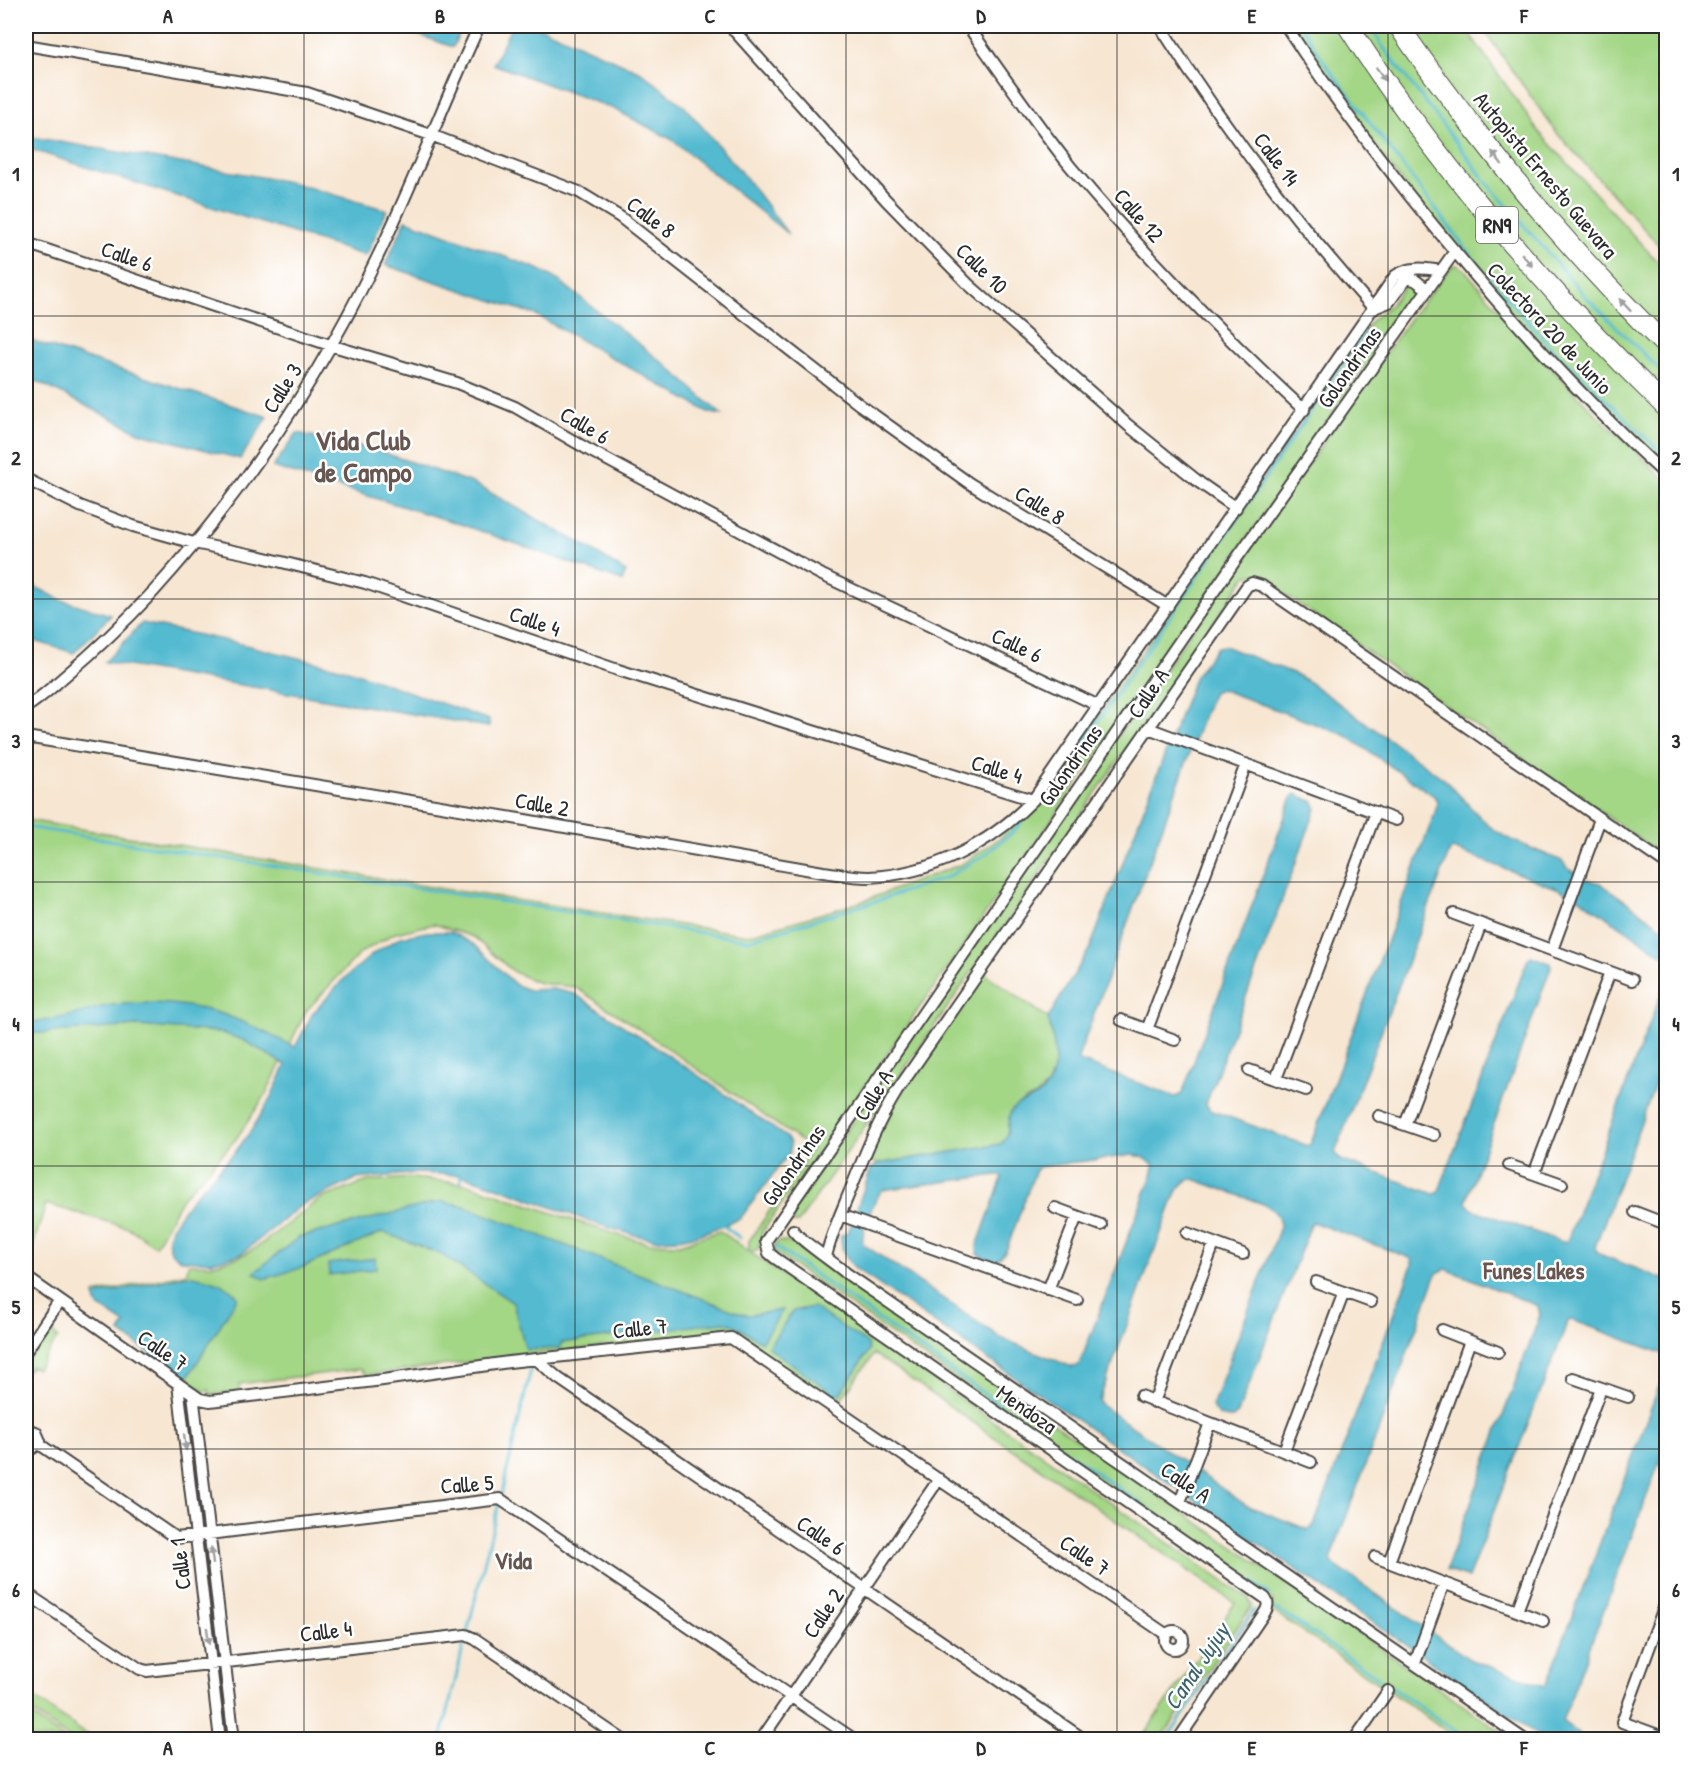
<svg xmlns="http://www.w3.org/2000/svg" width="1692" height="1765" font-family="'Patrick Hand',sans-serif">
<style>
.green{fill:#a3d685;stroke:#678058;stroke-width:1.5}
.water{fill:#52bad0;stroke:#3e727e;stroke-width:1.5;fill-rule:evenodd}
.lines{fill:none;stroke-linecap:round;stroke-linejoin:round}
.stream{stroke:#52bad0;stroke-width:3}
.street-casing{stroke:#4a4744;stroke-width:14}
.highway-casing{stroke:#4a4744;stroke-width:22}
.street{stroke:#fff;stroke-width:10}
.highway{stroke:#fff;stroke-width:20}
.oneway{fill:#a0a0a0}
.grid{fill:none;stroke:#2b2b2b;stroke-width:1.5;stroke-opacity:0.55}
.labels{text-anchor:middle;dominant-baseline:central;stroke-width:5;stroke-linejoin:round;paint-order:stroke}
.shield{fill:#fff;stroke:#6b6b6b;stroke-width:1.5}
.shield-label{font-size:21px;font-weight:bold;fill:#2b2b2b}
.street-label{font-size:22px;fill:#2b2b2b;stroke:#fff}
.neighbourhood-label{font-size:24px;font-weight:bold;fill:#67554f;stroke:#fff}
.water-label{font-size:24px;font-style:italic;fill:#3b646d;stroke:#fff}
.district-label{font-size:28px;font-weight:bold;fill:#67554f;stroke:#fff}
.neatline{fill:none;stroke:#2b2b2b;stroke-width:2}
.grid-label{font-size:20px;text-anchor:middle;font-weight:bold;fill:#2b2b2b}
</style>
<rect width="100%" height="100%" fill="#fff"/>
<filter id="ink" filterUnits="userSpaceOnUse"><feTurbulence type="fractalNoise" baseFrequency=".0167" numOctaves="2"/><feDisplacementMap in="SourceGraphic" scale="12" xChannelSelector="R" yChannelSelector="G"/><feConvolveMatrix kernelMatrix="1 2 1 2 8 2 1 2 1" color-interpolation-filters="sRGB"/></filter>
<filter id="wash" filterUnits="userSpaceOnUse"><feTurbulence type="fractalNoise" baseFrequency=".008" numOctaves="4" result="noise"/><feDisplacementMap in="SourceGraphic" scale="24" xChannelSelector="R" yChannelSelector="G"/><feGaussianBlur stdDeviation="1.35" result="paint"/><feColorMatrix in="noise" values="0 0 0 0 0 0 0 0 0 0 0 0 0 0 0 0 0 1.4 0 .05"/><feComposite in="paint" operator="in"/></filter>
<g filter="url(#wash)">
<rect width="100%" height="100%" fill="#f7e6d2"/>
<path class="green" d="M 1286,26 L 1464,26 L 1540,133 L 1666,271 L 1666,475 L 1601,412 L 1439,232 Z
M 1481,26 L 1666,26 L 1666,253 L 1556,132 Z
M 1458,265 L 1464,269 L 1538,355 L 1598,416 L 1666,480 L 1666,857 L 1255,574 L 1246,576 L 798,1223 L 793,1223 L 790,1213 L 1047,838 L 1411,317 L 1452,266 Z
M 1409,284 L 1415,285 L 1414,296 L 1097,755 L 762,1232 L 759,1249 L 750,1252 L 1249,1599 L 1252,1606 L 1161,1739 L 1141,1739 L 1235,1603 L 874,1354 L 837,1405 L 732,1333 L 534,1354 L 367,1375 L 360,1369 L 239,1384 L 240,1391 L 209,1395 L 209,1390 L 204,1391 L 120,1332 L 125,1324 L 97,1305 L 94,1294 L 187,1273 L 188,1264 L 211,1265 L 239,1257 L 257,1247 L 320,1199 L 368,1181 L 411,1178 L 468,1184 L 611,1233 L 648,1243 L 680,1244 L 720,1231 L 749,1251 L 749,1241 L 812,1149 L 641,1030 L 575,987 L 539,983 L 514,972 L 473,937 L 434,924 L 395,933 L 360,953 L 306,1011 L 265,1096 L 236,1139 L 182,1198 L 155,1246 L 129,1228 L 46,1204 L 29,1258 L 26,1257 L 26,820 L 437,888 L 748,935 L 858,903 L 962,864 L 1000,838 L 1035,806 L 1372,320 L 1390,305 L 1405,285 Z
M 984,973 L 1048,1018 L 1055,1044 L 1055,1065 L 1048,1084 L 1036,1096 L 1024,1101 L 1010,1114 L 1007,1138 L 1001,1144 L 877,1164 L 867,1157 L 893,1106 Z
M 779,1241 L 792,1243 L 1512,1739 L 1458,1739 L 1270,1609 L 1273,1601 L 777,1254 L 774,1250 L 774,1245 Z
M 26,1293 C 35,1307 34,1325 26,1339 Z
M 48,1330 L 58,1337 L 37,1369 L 31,1366 L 26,1373 L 26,1362 Z
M 185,1406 L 190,1409 L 203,1523 L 200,1524 Z
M 203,1544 L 207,1547 L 219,1651 L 217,1653 L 214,1652 L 202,1546 Z
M 218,1674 L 221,1674 L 231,1739 L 225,1739 Z
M 26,1692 L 93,1739 L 71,1739 L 26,1708 Z
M 26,1712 L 65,1739 L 26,1739 Z"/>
<path class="water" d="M 393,26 L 463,26 L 453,47 Z
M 512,26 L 537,26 L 641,72 L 685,107 L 746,178 L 788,234 L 671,139 L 614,109 L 493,64 Z
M 26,136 L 290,182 L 387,210 L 366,256 L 26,148 Z
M 406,220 L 538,269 L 558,280 L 667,366 L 722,415 L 710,413 L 536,315 L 385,265 Z
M 26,339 L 268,417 L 240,459 L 141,433 L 26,376 Z
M 297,433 L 373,449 L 475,484 L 590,549 L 626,572 L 622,581 L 460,524 L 273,467 Z
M 26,582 L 59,599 L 111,615 L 74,653 L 28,639 L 26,638 Z
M 142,623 L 233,642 L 348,670 L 489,720 L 489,727 L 105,662 Z
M 1224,646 L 1293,673 L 1309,682 L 1440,776 C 1459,792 1473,813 1493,829 C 1513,843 1540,851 1562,861 C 1571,874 1584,880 1600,883 L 1666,930 L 1666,957 L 1580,899 L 1559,889 L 1453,849 L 1450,851 L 1335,1153 L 1341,1160 L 1434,1194 L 1438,1193 L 1528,959 L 1531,956 L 1550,963 L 1551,967 L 1466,1201 L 1468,1205 L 1472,1209 L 1562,1242 L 1567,1241 L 1666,980 L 1666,1055 L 1595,1247 L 1596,1251 L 1599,1254 L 1666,1280 L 1666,1355 L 1572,1320 L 1568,1321 L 1468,1578 L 1446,1570 L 1540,1315 L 1538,1306 L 1446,1269 L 1437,1273 L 1330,1560 L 1333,1564 L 1471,1660 L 1546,1686 L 1666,1368 L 1666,1445 L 1562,1721 L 1586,1739 L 1544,1739 L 856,1269 C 845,1258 841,1252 841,1235 L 848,1233 L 871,1169 L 877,1164 L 1001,1144 C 1011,1134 1006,1125 1010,1113 C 1015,1102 1028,1102 1037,1096 C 1063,1078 1055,1044 1048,1018 L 1090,948 L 1195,676 L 1217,647 ZM 1220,689 L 1345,735 L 1434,796 L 1437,801 L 1436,810 L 1311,1143 L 1308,1146 L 1210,1110 L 1206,1104 L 1316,809 L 1314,802 L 1296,794 L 1292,797 L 1182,1094 L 1175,1097 L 1080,1061 L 1078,1058 L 1197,733 L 1213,692 ZM 1133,1155 L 1143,1157 L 1154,1165 L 1153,1172 L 1080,1363 L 1077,1366 L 1072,1367 L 1001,1338 L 863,1244 C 860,1232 874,1200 882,1190 L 996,1175 L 1001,1176 L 1002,1178 L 977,1246 L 978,1253 L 985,1259 L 997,1261 L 1006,1251 L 1035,1172 L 1039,1167 ZM 1193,1179 L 1266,1205 C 1275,1211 1279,1215 1280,1227 L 1212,1406 C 1216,1416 1223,1418 1233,1418 L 1238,1413 L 1312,1222 L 1408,1257 L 1412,1260 L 1412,1265 L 1314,1525 L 1309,1530 L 1246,1505 L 1101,1405 L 1099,1401 L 1173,1200 C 1178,1189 1181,1181 1193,1179 Z
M 427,932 L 451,932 L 473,944 L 516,985 L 529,990 L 553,989 L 575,994 L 689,1069 L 786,1137 L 790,1143 L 790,1152 L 740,1219 L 698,1235 L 679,1239 L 658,1240 L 634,1235 L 597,1224 L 489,1184 L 461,1175 L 419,1173 L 356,1179 L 303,1204 L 241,1254 L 212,1262 L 182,1260 L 172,1253 L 169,1246 L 168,1237 L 175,1222 L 190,1201 L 236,1151 L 253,1128 L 270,1099 L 286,1065 L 243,1040 L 219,1032 L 137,1026 L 26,1034 L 26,1023 C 57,1021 77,1013 106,1006 C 121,1003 137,1003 152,1003 C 212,1004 243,1021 295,1047 L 313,1013 L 344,979 L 374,953 L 401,937 Z
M 441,1201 L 464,1206 L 742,1314 L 749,1315 L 783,1310 L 761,1342 L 734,1325 L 724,1322 L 561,1343 L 561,1348 L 526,1350 L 513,1303 L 442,1255 L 383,1232 L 301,1268 L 264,1279 L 254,1273 L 299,1237 Z
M 375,1258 L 376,1269 L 329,1275 L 328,1264 Z
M 188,1275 C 204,1278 228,1283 238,1297 L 187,1379 L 120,1332 L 125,1324 L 97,1305 L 94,1296 Z
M 813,1307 L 868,1344 L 869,1351 L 840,1394 L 834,1394 L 768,1347 L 793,1311 Z"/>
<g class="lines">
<path class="stream" d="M 1301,26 L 1324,62 L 1482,270 L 1551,347 L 1666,457
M 1370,26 L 1383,47 L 1488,184 L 1587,298 L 1666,376
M 26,827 L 748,940 L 874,902 L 947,877 L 983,856 L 1013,832 L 1051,790 L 1365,333
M 786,1157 L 790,1160
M 461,1175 L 461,1181
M 720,1223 L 740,1238
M 776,1247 L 1269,1594
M 501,1496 L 531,1369
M 1277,1609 L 1469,1740
M 467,1633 L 499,1502
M 441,1740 L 465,1639
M 1166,1740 L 1254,1610"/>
</g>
</g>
<g filter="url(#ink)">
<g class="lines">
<defs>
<path id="street" d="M 730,26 L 886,200 L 968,284 L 1129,426 L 1200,483 L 1236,508
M 968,26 C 1001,73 1034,121 1070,166 C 1142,253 1221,333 1304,410
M 1160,26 C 1223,126 1295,221 1374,309
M 1286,26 C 1338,106 1396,181 1457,254 C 1522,332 1591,407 1666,475
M 26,45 L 307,93 L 431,135 L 579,192 L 620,217 L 860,405 L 969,483 L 1168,606
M 26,243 L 330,345 L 457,383 L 515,407 L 589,450 L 822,575 L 1099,706
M 1406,278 L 1415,280 L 1427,289
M 1374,308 L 1389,302 L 1412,270
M 26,479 L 80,506 L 133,526 L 194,543 L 258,556 L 365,583 L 615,669 L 1033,800
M 26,707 C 40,699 52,687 65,676 C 96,650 125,622 153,592 C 242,494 317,381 375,262 C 413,185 443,104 479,26
M 1148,728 L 1396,820
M 26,737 L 519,819 L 823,872 C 838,874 854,877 869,877 C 932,874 989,845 1033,800 L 1395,276 C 1409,266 1425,268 1441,271
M 1454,914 L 1632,980
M 1552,950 L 1600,819
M 1121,1020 L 1175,1040
M 1147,1030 L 1246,764
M 1249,1070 L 1306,1090
M 1276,1079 L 1376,812
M 1379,1116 L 1434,1135
M 1405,1125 L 1481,924
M 1509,1165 L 1562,1184
M 1534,1174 L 1610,972
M 1055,1208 L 1101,1225
M 1635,1212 L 1666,1224
M 840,1215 L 1077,1300
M 793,1230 C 796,1237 837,1265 846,1273 L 1525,1740
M 1187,1233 L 1243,1254
M 826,1257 C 831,1234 841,1213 850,1191 C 864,1156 877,1123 897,1091 L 1247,586 L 1252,583 L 1262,586 L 1666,864
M 26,1277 L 200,1399 L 210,1401 L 383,1380 L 509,1362 L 731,1338 L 1167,1635
M 1316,1282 L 1371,1302
M 1048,1290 L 1077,1216
M 1442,1330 L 1498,1352
M 26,1351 L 59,1302
M 537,1360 L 558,1378 L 1085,1740
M 1573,1378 L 1628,1397
M 178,1384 L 220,1740
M 193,1394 L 234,1740
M 1141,1396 L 1311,1462
M 1154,1402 L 1214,1244
M 26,1432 L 29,1430 L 36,1432 L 40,1441 L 33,1448 L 26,1446
M 39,1444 L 176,1538 L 500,1499 L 855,1740
M 1284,1451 L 1344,1292
M 1180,1502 L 1210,1423
M 1375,1557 L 1543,1621
M 1389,1562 L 1470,1341
M 26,1593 L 140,1669 L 147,1671 L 466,1635 L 475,1639 L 623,1740
M 1666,1602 L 1622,1722 L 1666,1738
M 1517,1611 L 1601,1388
M1165 1640a9 9 0 1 1 18 0a9 9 0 1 1-18 0Z
M 1415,1663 L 1444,1583
M 761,1740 L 939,1479
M 1178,1740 L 1265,1612 C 1268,1607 1269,1603 1265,1598 L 775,1258 L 769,1253 L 766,1241 L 1237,558 L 1455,251
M 1354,1740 L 1388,1691"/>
<path id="highway" d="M 1348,26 C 1437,165 1548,291 1666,407
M 1399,26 C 1421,60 1447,93 1472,126 C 1532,204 1596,277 1666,346"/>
</defs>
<use href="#street" class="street-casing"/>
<use href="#highway" class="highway-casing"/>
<use href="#street" class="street"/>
<use href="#highway" class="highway"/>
</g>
<defs><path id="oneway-solid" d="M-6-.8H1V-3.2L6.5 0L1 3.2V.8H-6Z" transform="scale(1.5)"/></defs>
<g class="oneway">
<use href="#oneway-solid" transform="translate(1381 74) rotate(54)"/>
<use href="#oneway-solid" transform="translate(1497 158) rotate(-128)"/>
<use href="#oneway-solid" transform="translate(1527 260) rotate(50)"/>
<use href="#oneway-solid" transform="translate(1625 305) rotate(-133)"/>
<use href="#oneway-solid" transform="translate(185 1442) rotate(83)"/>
<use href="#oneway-solid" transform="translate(212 1556) rotate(-97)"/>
<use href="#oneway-solid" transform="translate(208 1636) rotate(83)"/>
</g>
</g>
<path class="grid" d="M 304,26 L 304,1740M 575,26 L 575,1740M 846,26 L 846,1740M 1117,26 L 1117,1740M 1388,26 L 1388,1740M 26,316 L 1666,316M 26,599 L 1666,599M 26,882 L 1666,882M 26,1166 L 1666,1166M 26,1449 L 1666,1449"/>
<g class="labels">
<rect class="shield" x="1476" y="207" width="42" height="36" rx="4.5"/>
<g class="shield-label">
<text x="1497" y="225">RN9</text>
</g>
<g class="street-label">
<text transform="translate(1277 159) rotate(53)">Calle 14</text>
<text transform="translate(1546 175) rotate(50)">Autopista Ernesto Guevara</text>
<text transform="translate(1139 215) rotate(49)">Calle 12</text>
<text transform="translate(651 217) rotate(37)">Calle 8</text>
<text transform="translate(127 256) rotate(19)">Calle 6</text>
<text transform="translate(982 268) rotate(44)">Calle 10</text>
<text transform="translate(1550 328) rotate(47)">Colectora 20 de Junio</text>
<text transform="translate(1349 367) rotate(-55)">Golondrinas</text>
<text transform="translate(282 388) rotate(-58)">Calle 3</text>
<text transform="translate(585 425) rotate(30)">Calle 6</text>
<text transform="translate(1040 505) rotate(32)">Calle 8</text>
<text transform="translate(535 621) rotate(19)">Calle 4</text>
<text transform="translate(1017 645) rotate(25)">Calle 6</text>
<text transform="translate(1148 693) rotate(-56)">Calle A</text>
<text transform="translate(1070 765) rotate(-55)">Golondrinas</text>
<text transform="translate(997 769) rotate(17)">Calle 4</text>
<text transform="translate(542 804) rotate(10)">Calle 2</text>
<text transform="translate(873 1095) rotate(-59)">Calle A</text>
<text transform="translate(793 1165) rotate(-55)">Golondrinas</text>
<text transform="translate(640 1328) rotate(-6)">Calle 7</text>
<text transform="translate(163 1350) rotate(34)">Calle 7</text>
<text transform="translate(1027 1409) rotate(35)">Mendoza</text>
<text transform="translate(1186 1482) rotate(34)">Calle A</text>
<text transform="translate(467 1484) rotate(-4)">Calle 5</text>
<text transform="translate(821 1535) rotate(34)">Calle 6</text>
<text transform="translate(1085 1555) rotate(34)">Calle 7</text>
<text transform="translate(180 1564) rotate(-97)">Calle 1</text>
<text transform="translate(823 1613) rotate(-56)">Calle 2</text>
<text transform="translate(326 1631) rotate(-7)">Calle 4</text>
</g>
<g class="neighbourhood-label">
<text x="1534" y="1270">Funes Lakes</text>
<text x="513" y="1560">Vida</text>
</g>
<g class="water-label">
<text transform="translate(1196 1666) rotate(-56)">Canal Jujuy</text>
</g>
<g class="district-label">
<text x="363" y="440">Vida Club<tspan x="363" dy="32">de Campo</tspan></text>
</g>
</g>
<rect width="1692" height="1765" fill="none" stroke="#fff" stroke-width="66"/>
<rect x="33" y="33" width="1626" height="1699" class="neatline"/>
<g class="grid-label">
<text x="168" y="23">A</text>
<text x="440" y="23">B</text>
<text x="710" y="23">C</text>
<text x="981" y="23">D</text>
<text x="1252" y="23">E</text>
<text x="1524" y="23">F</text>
<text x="16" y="181">1</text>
<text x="1676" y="181">1</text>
<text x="16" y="465">2</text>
<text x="1676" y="465">2</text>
<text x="16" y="748">3</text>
<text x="1676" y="748">3</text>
<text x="16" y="1031">4</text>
<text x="1676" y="1031">4</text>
<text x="16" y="1314">5</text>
<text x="1676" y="1314">5</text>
<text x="16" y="1597">6</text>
<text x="1676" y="1597">6</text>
<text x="168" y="1755">A</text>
<text x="440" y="1755">B</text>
<text x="710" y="1755">C</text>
<text x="981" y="1755">D</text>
<text x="1252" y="1755">E</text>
<text x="1524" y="1755">F</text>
</g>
</svg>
